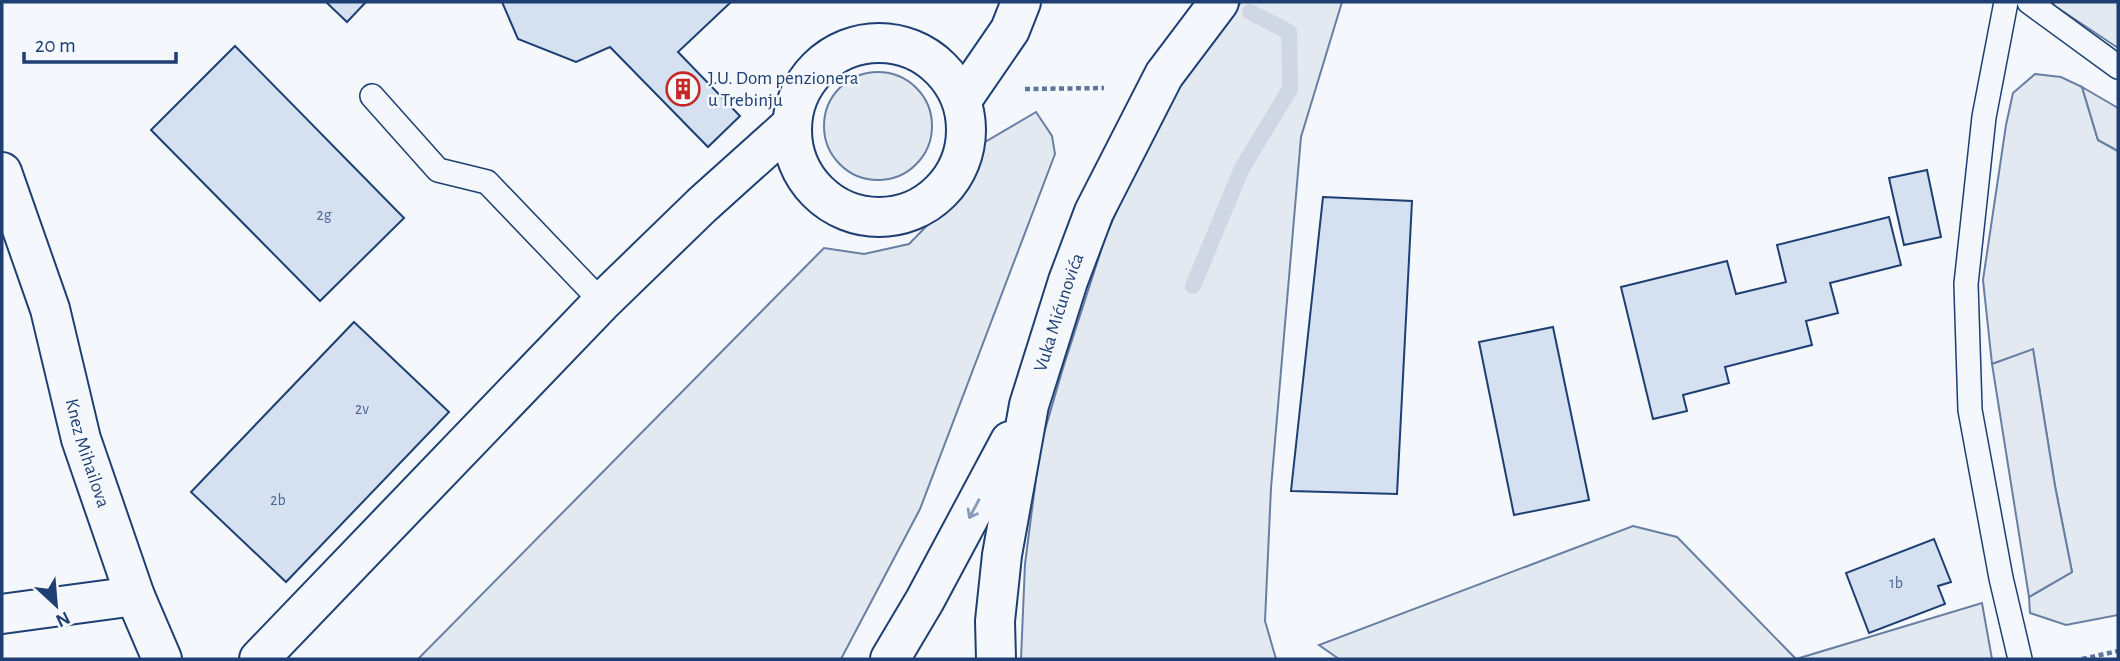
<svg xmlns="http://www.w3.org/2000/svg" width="2120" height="661" font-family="'Alegreya Sans',sans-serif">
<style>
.green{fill:#e3e9f0;stroke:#687fa3;stroke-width:2}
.parking{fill:#e3e8f0;stroke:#687fa3;stroke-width:2}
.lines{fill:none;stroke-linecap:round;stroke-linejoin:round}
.stream{stroke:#cfd7e4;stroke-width:16}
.building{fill:#d5e0f0;stroke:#1d3f73;stroke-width:2}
.service-casing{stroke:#1d3f73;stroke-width:26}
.minor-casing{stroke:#1d3f73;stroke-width:42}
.primary-casing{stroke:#1d3f73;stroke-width:42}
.path{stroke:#5e769c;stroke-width:4.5;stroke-dasharray:5 3.5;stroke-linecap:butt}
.service{stroke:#f4f7fb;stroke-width:23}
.minor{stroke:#f4f7fb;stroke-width:38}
.primary{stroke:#f4f7fb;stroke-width:38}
.oneway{stroke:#889bb7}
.labels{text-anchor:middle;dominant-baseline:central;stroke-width:5;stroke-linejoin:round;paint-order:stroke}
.number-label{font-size:16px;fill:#4b6792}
.poi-label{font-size:19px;fill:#1d3f73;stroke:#f4f7fb;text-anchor:start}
.street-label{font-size:19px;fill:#1d3f73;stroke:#f4f7fb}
</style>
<rect width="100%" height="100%" fill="#f4f7fb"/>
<path class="green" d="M 1241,2 L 1342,2 L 1301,137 L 1271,488 L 1265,621 L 1276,659 L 1021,659 L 1025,564 L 1040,447 L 1063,368 L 1106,235 L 1157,120 L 1204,46 Z
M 2052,2 L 2118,2 L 2118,48 L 2055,6 Z
M824 126a54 54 0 1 1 108 0a54 54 0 1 1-108 0Z
M 2035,74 L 2061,77 L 2082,87 L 2098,140 L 2118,151 L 2118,615 L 2066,625 L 2030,613 L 2029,597 L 2072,572 L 2055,486 L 2033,350 L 1992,364 L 1983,280 L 2006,125 L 2013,93 Z
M 1036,112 L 1052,136 L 1055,154 L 920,509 L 841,659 L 418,659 L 824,248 L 864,254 L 909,244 L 950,202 L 969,168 L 975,148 Z
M 1633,526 L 1677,537 L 1796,659 L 1982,603 L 1992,659 L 1339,659 L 1319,645 Z"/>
<path class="parking" d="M 2082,87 L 2118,108 L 2118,151 L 2098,140 Z
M 2033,349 L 2055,486 L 2072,572 L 2029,597 L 1992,364 Z"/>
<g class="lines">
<path class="stream" d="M 1193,286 L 1242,168 L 1290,89 L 1289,32 L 1250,12"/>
</g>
<path class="building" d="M 326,2 L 366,2 L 347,22 Z
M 502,2 L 731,2 L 678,52 L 740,116 L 708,147 L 610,47 L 576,62 L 518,39 Z
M 235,46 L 404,218 L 320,301 L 151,130 Z
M 1927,170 L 1941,237 L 1904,245 L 1889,178 Z
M 1323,197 L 1412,201 L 1397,494 L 1291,491 Z
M 1889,217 L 1901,265 L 1830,283 L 1838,313 L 1806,321 L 1812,345 L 1725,367 L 1729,383 L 1683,395 L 1687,411 L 1653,419 L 1621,287 L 1727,261 L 1736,294 L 1786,282 L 1777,245 Z
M 354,322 L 449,412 L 286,582 L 191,492 Z
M 1553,327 L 1589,500 L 1514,515 L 1479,342 Z
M 1934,539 L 1951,582 L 1938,586 L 1945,604 L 1869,633 L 1846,573 Z"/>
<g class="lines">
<defs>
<path id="service" d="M 2006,2 L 1984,117 L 1966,284 L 1970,410 L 2001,578 L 2020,659
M 2029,2 L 2118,67
M 372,96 L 438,170 L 487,182 L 602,302"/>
<g id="minor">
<circle cx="879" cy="130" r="87"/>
<path d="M 962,100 L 1010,30 L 1021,2"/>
<path id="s1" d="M 2,172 L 50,309 L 81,439 L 135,596 L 162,659"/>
<path d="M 2,614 L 135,596"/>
<path d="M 259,659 L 602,302 L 702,205 L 790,126"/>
</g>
<g id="primary">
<path d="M 890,659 L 925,600 L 1010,441"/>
<path id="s2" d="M 996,659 L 995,621 L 1002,555 L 1029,405 L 1068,281 L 1094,212 L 1164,75 L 1219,2"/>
</g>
</defs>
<use href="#service" class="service-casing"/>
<use href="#minor" class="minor-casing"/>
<use href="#primary" class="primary-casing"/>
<path class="path" d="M 1025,89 L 1104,88
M 2082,659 L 2118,651"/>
<use href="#service" class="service"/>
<use href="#minor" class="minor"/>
<use href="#primary" class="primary"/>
</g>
<defs><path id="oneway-shaft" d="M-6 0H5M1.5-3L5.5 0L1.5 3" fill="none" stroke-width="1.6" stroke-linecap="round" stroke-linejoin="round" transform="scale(1.75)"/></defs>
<use class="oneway" href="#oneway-shaft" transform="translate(974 509) rotate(118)"/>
<defs>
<symbol id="building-ring" viewBox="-11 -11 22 22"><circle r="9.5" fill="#f4f7fb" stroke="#c62828" stroke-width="1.5"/><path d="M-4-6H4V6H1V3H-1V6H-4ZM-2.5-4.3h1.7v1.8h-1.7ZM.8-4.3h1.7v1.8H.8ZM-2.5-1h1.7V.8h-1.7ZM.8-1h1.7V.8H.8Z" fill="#c62828"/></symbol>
</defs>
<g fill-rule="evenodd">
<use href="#building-ring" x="664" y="70" width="38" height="38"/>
</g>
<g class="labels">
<g class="number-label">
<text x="324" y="215">2g</text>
<text x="362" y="409">2v</text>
<text x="278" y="500">2b</text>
<text x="1896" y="583">1b</text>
</g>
<g class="poi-label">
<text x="708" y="78">J.U. Dom penzionera<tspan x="708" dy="22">u Trebinju</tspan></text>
</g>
<g class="street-label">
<text stroke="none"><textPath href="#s2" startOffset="354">Vuka Mićunovića</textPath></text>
<text stroke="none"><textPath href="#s1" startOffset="294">Knez Mihailova</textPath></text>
</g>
</g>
<rect width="2120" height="661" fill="none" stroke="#1d3f73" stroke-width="7"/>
<g transform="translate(56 605) rotate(154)" stroke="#f4f7fb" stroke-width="5" paint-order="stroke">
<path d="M0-5L12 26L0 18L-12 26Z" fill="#1d3f73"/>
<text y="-10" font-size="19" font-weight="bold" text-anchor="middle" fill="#1d3f73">N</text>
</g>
<path d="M24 52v10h152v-10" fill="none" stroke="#1d3f73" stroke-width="3.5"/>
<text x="35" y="52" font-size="21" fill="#1d3f73" stroke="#f4f7fb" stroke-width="5" paint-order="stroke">20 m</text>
</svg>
